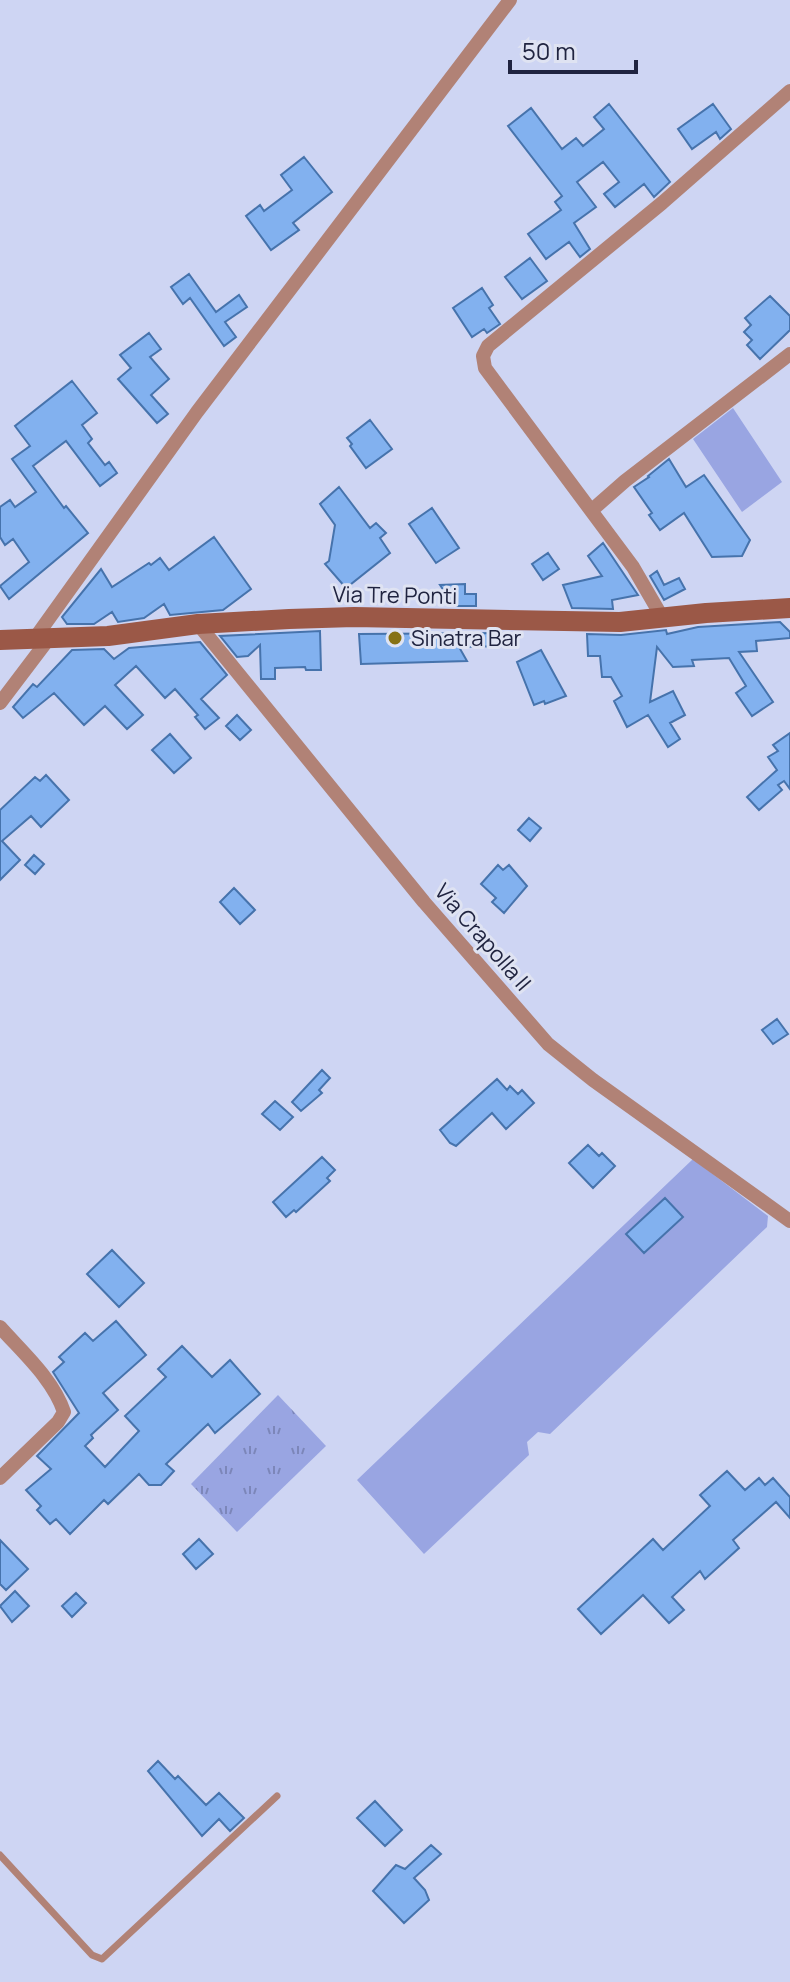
<svg xmlns="http://www.w3.org/2000/svg" width="790" height="1982" font-family="Manrope,sans-serif">
<style>
.grass{fill:url(#grass-tufts)}
.park{fill:#99a5e2}
.building{fill:#82b1ef;stroke:#4673ac;stroke-width:2}
.lines{fill:none;stroke-linecap:round;stroke-linejoin:round}
.lane{stroke:#b18276;stroke-width:7}
.street{stroke:#b18276;stroke-width:14}
.secondary{stroke:#9b5847;stroke-width:20}
.poi-dot{fill:#877214;stroke:#dfe3f2;stroke-width:3}
.labels{text-anchor:middle;dominant-baseline:central;stroke-width:6;stroke-linejoin:round;paint-order:stroke}
.street-label{font-size:22px;fill:#202440;stroke:#dfe3f2}
.poi-label{font-size:22px;fill:#202440;stroke:#dfe3f2;text-anchor:start}
</style>
<defs>
<pattern id="grass-tufts" width="24" height="20" patternUnits="userSpaceOnUse" patternTransform="scale(2)"><rect width="24" height="20" fill="#99a5e2"/><path d="M3 7l-1-3M5 7V3M7 7l1-3M15 17l-1-3M17 17v-4M19 17l1-3" fill="none" stroke="#7c86b9"/></pattern>
</defs>
<rect width="100%" height="100%" fill="#ced5f3"/>
<path class="grass" d="M 278,1395 L 326,1446 L 237,1532 L 191,1484 Z"/>
<path class="park" d="M 733,408 L 782,482 L 742,512 L 693,439 Z
M 693,1159 L 768,1216 L 767,1227 L 550,1434 L 538,1432 L 527,1442 L 529,1455 L 424,1554 L 357,1480 Z"/>
<path class="building" d="M 609,104 L 670,182 L 654,197 L 644,184 L 615,207 L 604,194 L 619,182 L 603,162 L 577,182 L 596,207 L 574,223 L 590,249 L 580,257 L 569,242 L 546,259 L 528,234 L 561,210 L 555,202 L 562,196 L 508,126 L 531,108 L 562,149 L 576,138 L 583,146 L 604,129 L 594,117 Z
M 713,104 L 731,129 L 720,139 L 716,132 L 692,149 L 678,129 Z
M 304,157 L 332,192 L 293,223 L 299,230 L 271,250 L 246,216 L 260,205 L 264,211 L 292,190 L 281,175 Z
M 530,258 L 547,281 L 522,299 L 505,277 Z
M 189,274 L 216,312 L 239,295 L 247,307 L 225,322 L 236,337 L 224,346 L 190,298 L 183,304 L 171,287 Z
M 482,288 L 493,305 L 489,308 L 500,324 L 487,333 L 484,329 L 472,337 L 453,308 Z
M 770,296 L 790,316 L 790,330 L 760,359 L 747,345 L 752,340 L 744,332 L 751,325 L 745,318 Z
M 149,333 L 161,349 L 150,357 L 169,379 L 151,395 L 168,414 L 157,423 L 118,379 L 131,368 L 120,355 Z
M 72,381 L 97,413 L 82,425 L 92,439 L 88,443 L 105,465 L 109,462 L 117,473 L 100,486 L 66,441 L 33,466 L 64,508 L 66,506 L 88,533 L 9,599 L 0,586 L 29,562 L 13,539 L 5,545 L 0,537 L 0,507 L 10,500 L 15,507 L 36,492 L 12,459 L 30,446 L 15,426 Z
M 370,420 L 392,449 L 366,468 L 350,446 L 352,444 L 347,438 Z
M 669,459 L 686,487 L 704,475 L 750,540 L 742,556 L 712,557 L 684,513 L 660,530 L 649,515 L 652,513 L 634,487 L 649,477 L 648,476 Z
M 339,487 L 370,528 L 376,523 L 386,533 L 380,538 L 390,553 L 346,588 L 325,564 L 329,561 L 335,525 L 320,504 Z
M 432,508 L 459,548 L 436,563 L 409,524 Z
M 214,537 L 251,589 L 223,610 L 170,615 L 164,604 L 144,618 L 118,622 L 112,612 L 94,624 L 67,624 L 62,617 L 101,569 L 112,587 L 149,563 L 151,565 L 160,558 L 169,570 Z
M 603,543 L 638,595 L 612,600 L 613,609 L 572,608 L 563,585 L 602,576 L 588,556 Z
M 548,553 L 559,569 L 543,580 L 532,564 Z
M 657,571 L 664,585 L 679,578 L 685,589 L 664,600 L 650,576 Z
M 465,584 L 465,594 L 476,594 L 476,606 L 454,606 L 440,585 Z
M 780,622 L 790,632 L 790,638 L 756,641 L 757,651 L 739,652 L 773,702 L 752,716 L 736,693 L 746,686 L 729,658 L 692,660 L 694,666 L 673,667 L 657,647 L 650,702 L 673,691 L 685,715 L 670,723 L 680,739 L 668,747 L 648,715 L 627,727 L 614,701 L 622,696 L 611,677 L 602,677 L 600,656 L 588,656 L 587,634 L 621,635 L 666,630 L 667,634 L 698,627 Z
M 320,631 L 321,670 L 306,670 L 305,667 L 275,668 L 275,679 L 261,679 L 260,645 L 248,656 L 237,657 L 220,636 Z
M 503,633 L 503,646 L 459,647 L 467,661 L 361,664 L 359,634 Z
M 200,642 L 227,675 L 201,699 L 219,718 L 205,729 L 195,717 L 198,715 L 175,689 L 165,698 L 136,666 L 115,685 L 143,715 L 127,729 L 105,706 L 84,725 L 54,693 L 23,718 L 13,707 L 33,684 L 37,687 L 72,650 L 104,649 L 114,659 L 129,648 Z
M 541,650 L 566,696 L 545,704 L 544,701 L 534,705 L 517,662 Z
M 237,715 L 251,730 L 240,740 L 226,726 Z
M 790,733 L 790,789 L 784,781 L 778,785 L 782,790 L 759,810 L 747,797 L 777,770 L 768,757 L 778,751 L 773,745 Z
M 170,734 L 191,758 L 174,773 L 152,750 Z
M 46,775 L 69,800 L 41,827 L 31,816 L 2,841 L 20,860 L 0,880 L 0,810 L 35,777 L 40,781 Z
M 529,818 L 541,828 L 530,841 L 518,830 Z
M 34,855 L 44,864 L 35,874 L 25,865 Z
M 498,865 L 503,870 L 509,865 L 527,886 L 504,913 L 492,902 L 496,898 L 481,884 Z
M 234,888 L 255,910 L 240,924 L 220,902 Z
M 777,1019 L 788,1034 L 773,1044 L 762,1030 Z
M 322,1070 L 330,1078 L 319,1090 L 322,1093 L 301,1111 L 292,1102 Z
M 497,1079 L 507,1090 L 510,1086 L 518,1094 L 522,1090 L 534,1103 L 506,1129 L 492,1113 L 456,1146 L 450,1143 L 440,1130 Z
M 275,1101 L 293,1117 L 280,1130 L 262,1114 Z
M 588,1145 L 599,1156 L 602,1153 L 615,1166 L 593,1188 L 569,1163 Z
M 322,1157 L 335,1170 L 327,1178 L 330,1181 L 296,1212 L 294,1210 L 286,1217 L 273,1202 Z
M 665,1198 L 683,1217 L 644,1253 L 626,1234 Z
M 112,1250 L 144,1283 L 119,1307 L 87,1274 Z
M 116,1321 L 146,1355 L 103,1393 L 118,1410 L 91,1435 L 93,1438 L 85,1446 L 105,1467 L 139,1431 L 125,1416 L 166,1377 L 158,1369 L 182,1346 L 212,1377 L 230,1360 L 260,1394 L 215,1433 L 208,1424 L 166,1464 L 174,1471 L 161,1485 L 149,1485 L 139,1474 L 108,1504 L 104,1500 L 70,1534 L 56,1519 L 50,1524 L 37,1510 L 41,1506 L 26,1490 L 51,1469 L 37,1456 L 79,1413 L 53,1372 L 64,1362 L 59,1357 L 85,1333 L 93,1341 Z
M 727,1471 L 745,1490 L 759,1478 L 765,1485 L 773,1478 L 790,1497 L 790,1518 L 776,1502 L 733,1540 L 739,1548 L 705,1579 L 700,1571 L 672,1597 L 684,1610 L 669,1623 L 643,1595 L 601,1634 L 578,1609 L 653,1539 L 663,1550 L 710,1506 L 700,1495 Z
M 199,1539 L 213,1554 L 196,1569 L 183,1554 Z
M 0,1540 L 28,1569 L 6,1590 L 0,1584 Z
M 15,1591 L 29,1606 L 12,1622 L 0,1606 Z
M 76,1593 L 86,1603 L 72,1617 L 62,1606 Z
M 158,1761 L 175,1779 L 178,1776 L 206,1805 L 219,1793 L 244,1818 L 230,1831 L 219,1819 L 202,1836 L 148,1771 Z
M 375,1801 L 402,1830 L 385,1846 L 357,1818 Z
M 431,1845 L 441,1854 L 414,1878 L 425,1890 L 429,1900 L 404,1923 L 373,1891 L 396,1865 L 405,1869 Z"/>
<g class="lines">
<path class="lane" d="M 0,1855 L 92,1955 L 102,1959 L 277,1796"/>
<path class="street" d="M 592,510 L 625,481 L 790,354
M 662,617 L 633,567 L 485,368 L 483,356 L 488,346 L 662,203 L 790,91
M 198,624 L 424,902 L 548,1044 L 593,1080 L 790,1221
M 35,638 L 197,412 L 510,0
M 0,703 L 50,637
M 0,1327 C 23,1353 53,1379 64,1412 L 58,1422 L 0,1478"/>
<path class="secondary" d="M 0,640 L 108,636 L 198,624 L 289,619 L 354,617 L 620,622 L 706,613 L 790,608"/>
</g>
<circle class="poi-dot" cx="395" cy="638" r="8"/>
<g class="labels">
<g class="street-label">
<text transform="translate(395 595) rotate(1)">Via Tre Ponti</text>
<text transform="translate(483 937) rotate(49)">Via Crapolla II</text>
</g>
<g class="poi-label">
<text x="411" y="638">Sinatra Bar</text>
</g>
</g>
<path d="M510 60v12h126v-12" fill="none" stroke="#202440" stroke-width="4"/>
<text x="522" y="60" font-size="24" fill="#202440" stroke="#dfe3f2" stroke-width="6" paint-order="stroke">50 m</text>
</svg>
